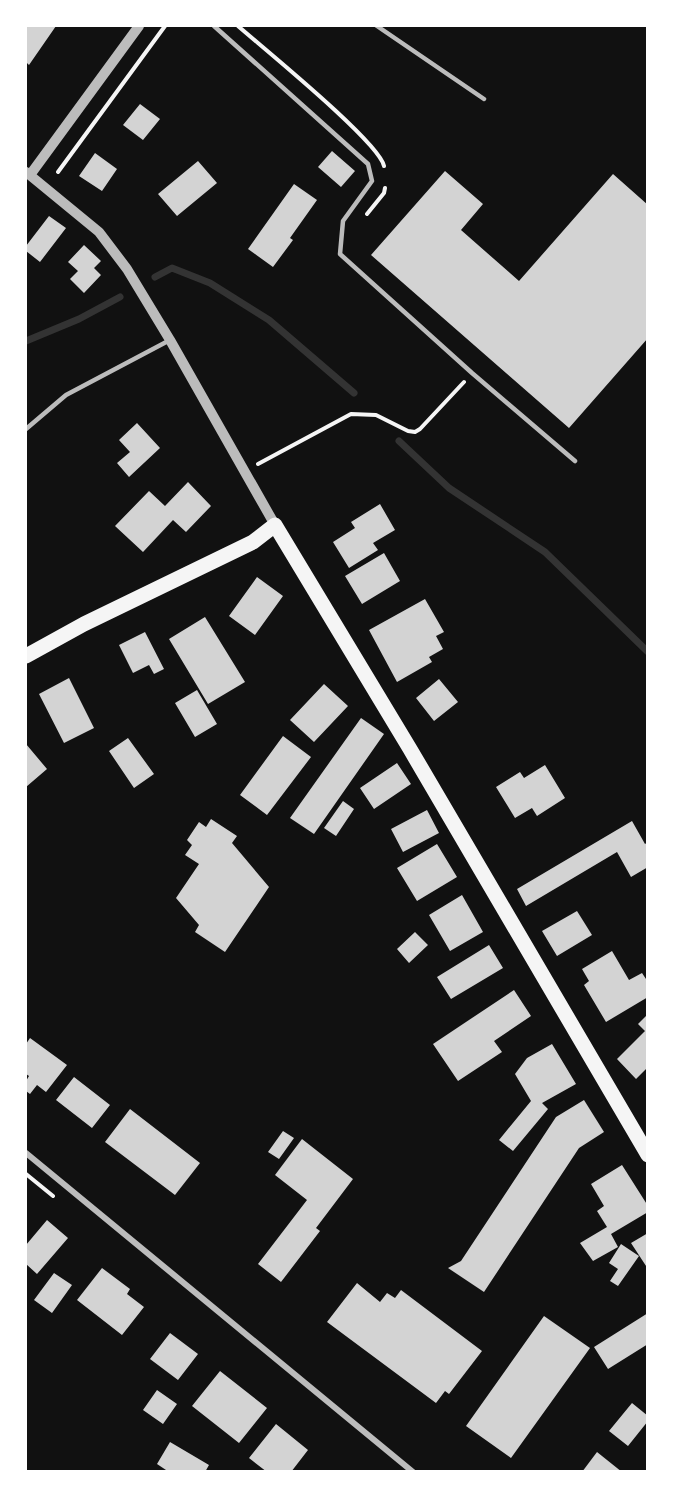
<svg xmlns="http://www.w3.org/2000/svg" width="673" height="1497" font-family="'Asap Condensed',sans-serif">
<style>
.lines{fill:none;stroke-linecap:round;stroke-linejoin:round}
.stream{stroke:#333;stroke-width:7}
.building{fill:#d3d3d3}
.path{stroke:#f5f5f5;stroke-width:4}
.service{stroke:#bcbcbc;stroke-width:4.5}
.minor{stroke:#bcbcbc;stroke-width:6}
.tertiary{stroke:#bcbcbc;stroke-width:10}
.primary{stroke:#f5f5f5;stroke-width:15}
</style>
<rect width="100%" height="100%" fill="#111"/>
<g class="lines">
<path class="stream" d="M 155,277 L 172,268 L 210,283 L 269,320 L 354,393
M 26,341 L 79,319 L 120,297
M 399,441 L 449,488 L 545,552 L 648,652"/>
</g>
<path class="building" d="M 26,26 L 56,26 L 29,65 L 26,62 Z
M 140,104 L 160,119 L 143,140 L 123,125 Z
M 332,151 L 355,171 L 341,187 L 318,167 Z
M 95,153 L 117,169 L 102,191 L 79,176 Z
M 198,161 L 217,183 L 177,216 L 158,194 Z
M 445,171 L 483,204 L 461,230 L 519,281 L 613,174 L 648,205 L 648,338 L 569,428 L 371,255 Z
M 294,184 L 317,200 L 290,238 L 293,240 L 273,267 L 248,249 Z
M 49,216 L 66,228 L 40,262 L 26,251 L 26,246 Z
M 84,245 L 101,261 L 94,268 L 101,275 L 84,293 L 70,279 L 78,271 L 68,262 Z
M 137,423 L 160,448 L 129,477 L 117,463 L 130,452 L 119,440 Z
M 188,482 L 211,506 L 186,532 L 173,520 L 143,552 L 115,526 L 149,491 L 165,506 Z
M 380,504 L 395,530 L 373,543 L 378,550 L 349,568 L 333,542 L 355,528 L 351,522 Z
M 384,553 L 400,581 L 362,604 L 345,576 Z
M 257,577 L 283,596 L 255,635 L 229,616 Z
M 425,599 L 444,632 L 436,636 L 443,649 L 429,657 L 432,662 L 397,682 L 369,630 Z
M 205,617 L 245,682 L 208,704 L 169,639 Z
M 145,632 L 164,669 L 154,674 L 149,665 L 133,673 L 119,645 Z
M 69,678 L 94,728 L 64,743 L 39,694 Z
M 439,679 L 458,702 L 434,721 L 416,698 Z
M 324,684 L 348,706 L 314,742 L 290,720 Z
M 197,690 L 217,724 L 195,737 L 175,703 Z
M 361,718 L 384,734 L 314,834 L 290,818 Z
M 283,736 L 311,757 L 267,815 L 240,795 Z
M 128,738 L 154,774 L 134,788 L 109,751 Z
M 26,744 L 47,769 L 26,787 Z
M 397,763 L 411,784 L 374,809 L 360,788 Z
M 545,765 L 565,798 L 537,816 L 532,808 L 515,818 L 496,787 L 520,772 L 524,778 Z
M 343,801 L 354,809 L 336,836 L 324,828 Z
M 427,810 L 439,833 L 403,852 L 391,829 Z
M 211,819 L 237,836 L 232,843 L 269,887 L 225,952 L 195,932 L 199,925 L 176,898 L 199,864 L 185,855 L 192,845 L 187,840 L 199,822 L 206,827 Z
M 632,821 L 645,844 L 648,842 L 648,867 L 631,877 L 617,852 L 526,906 L 517,889 Z
M 437,844 L 457,877 L 417,901 L 397,868 Z
M 462,895 L 483,932 L 450,951 L 429,915 Z
M 577,911 L 592,935 L 557,956 L 542,931 Z
M 415,932 L 428,945 L 409,963 L 397,949 Z
M 489,945 L 503,968 L 451,999 L 437,977 Z
M 612,951 L 629,980 L 642,973 L 648,982 L 648,997 L 606,1022 L 584,985 L 589,981 L 582,969 Z
M 514,990 L 531,1016 L 494,1041 L 502,1052 L 458,1081 L 433,1044 Z
M 648,1014 L 648,1067 L 636,1079 L 617,1059 L 645,1031 L 638,1024 Z
M 30,1038 L 67,1065 L 46,1092 L 37,1085 L 30,1094 L 26,1091 L 26,1081 L 29,1076 L 26,1074 L 26,1044 Z
M 552,1044 L 576,1084 L 542,1103 L 548,1109 L 513,1151 L 499,1140 L 531,1101 L 515,1074 L 527,1058 Z
M 74,1077 L 110,1105 L 92,1128 L 56,1100 Z
M 584,1100 L 604,1132 L 579,1148 L 484,1292 L 448,1268 L 461,1261 L 556,1117 Z
M 130,1109 L 200,1163 L 175,1195 L 105,1142 Z
M 283,1131 L 294,1138 L 279,1159 L 268,1152 Z
M 302,1139 L 353,1179 L 316,1228 L 320,1231 L 281,1282 L 258,1264 L 307,1200 L 275,1175 Z
M 622,1165 L 648,1206 L 648,1212 L 611,1234 L 618,1247 L 593,1261 L 580,1243 L 607,1227 L 597,1211 L 604,1206 L 591,1184 Z
M 47,1220 L 68,1238 L 37,1274 L 26,1264 L 26,1245 Z
M 648,1233 L 648,1269 L 631,1243 Z
M 621,1244 L 639,1256 L 618,1286 L 610,1281 L 618,1269 L 609,1263 Z
M 102,1268 L 130,1289 L 127,1294 L 144,1307 L 122,1335 L 77,1300 Z
M 54,1273 L 72,1285 L 52,1313 L 34,1300 Z
M 357,1283 L 380,1302 L 387,1293 L 395,1298 L 401,1290 L 482,1351 L 449,1394 L 445,1391 L 436,1403 L 327,1322 Z
M 648,1313 L 648,1344 L 608,1369 L 594,1347 Z
M 544,1316 L 590,1348 L 511,1458 L 466,1426 Z
M 170,1333 L 198,1354 L 178,1380 L 150,1359 Z
M 220,1371 L 267,1408 L 239,1443 L 192,1406 Z
M 157,1390 L 177,1404 L 163,1424 L 143,1410 Z
M 632,1403 L 648,1416 L 648,1421 L 628,1446 L 609,1431 Z
M 276,1424 L 308,1450 L 291,1472 L 267,1472 L 249,1458 Z
M 170,1442 L 209,1465 L 205,1472 L 169,1472 L 157,1464 Z
M 597,1452 L 622,1472 L 582,1472 Z"/>
<g class="lines">
<path class="path" d="M 238,26 C 263,48 379,142 384,166
M 58,172 L 165,26
M 367,214 L 384,193 L 385,188
M 258,464 L 351,414 L 376,415 L 408,431 L 415,432 L 420,429 L 464,382
M 26,1174 L 53,1196"/>
<path class="service" d="M 214,26 L 368,164 L 372,181 L 343,221 L 340,254 L 472,373 L 575,461
M 377,26 L 484,99
M 26,429 L 66,395 L 170,340"/>
<path class="minor" d="M 26,1153 L 413,1472"/>
<path class="tertiary" d="M 26,172 L 99,232 L 127,269 L 170,340 L 275,525
M 30,175 L 139,26"/>
<path class="primary" d="M 26,656 L 84,624 L 253,542 L 275,525 L 410,749 L 648,1155"/>
</g>
<rect width="673" height="1497" fill="none" stroke="#ffffff" stroke-width="54"/>
</svg>
